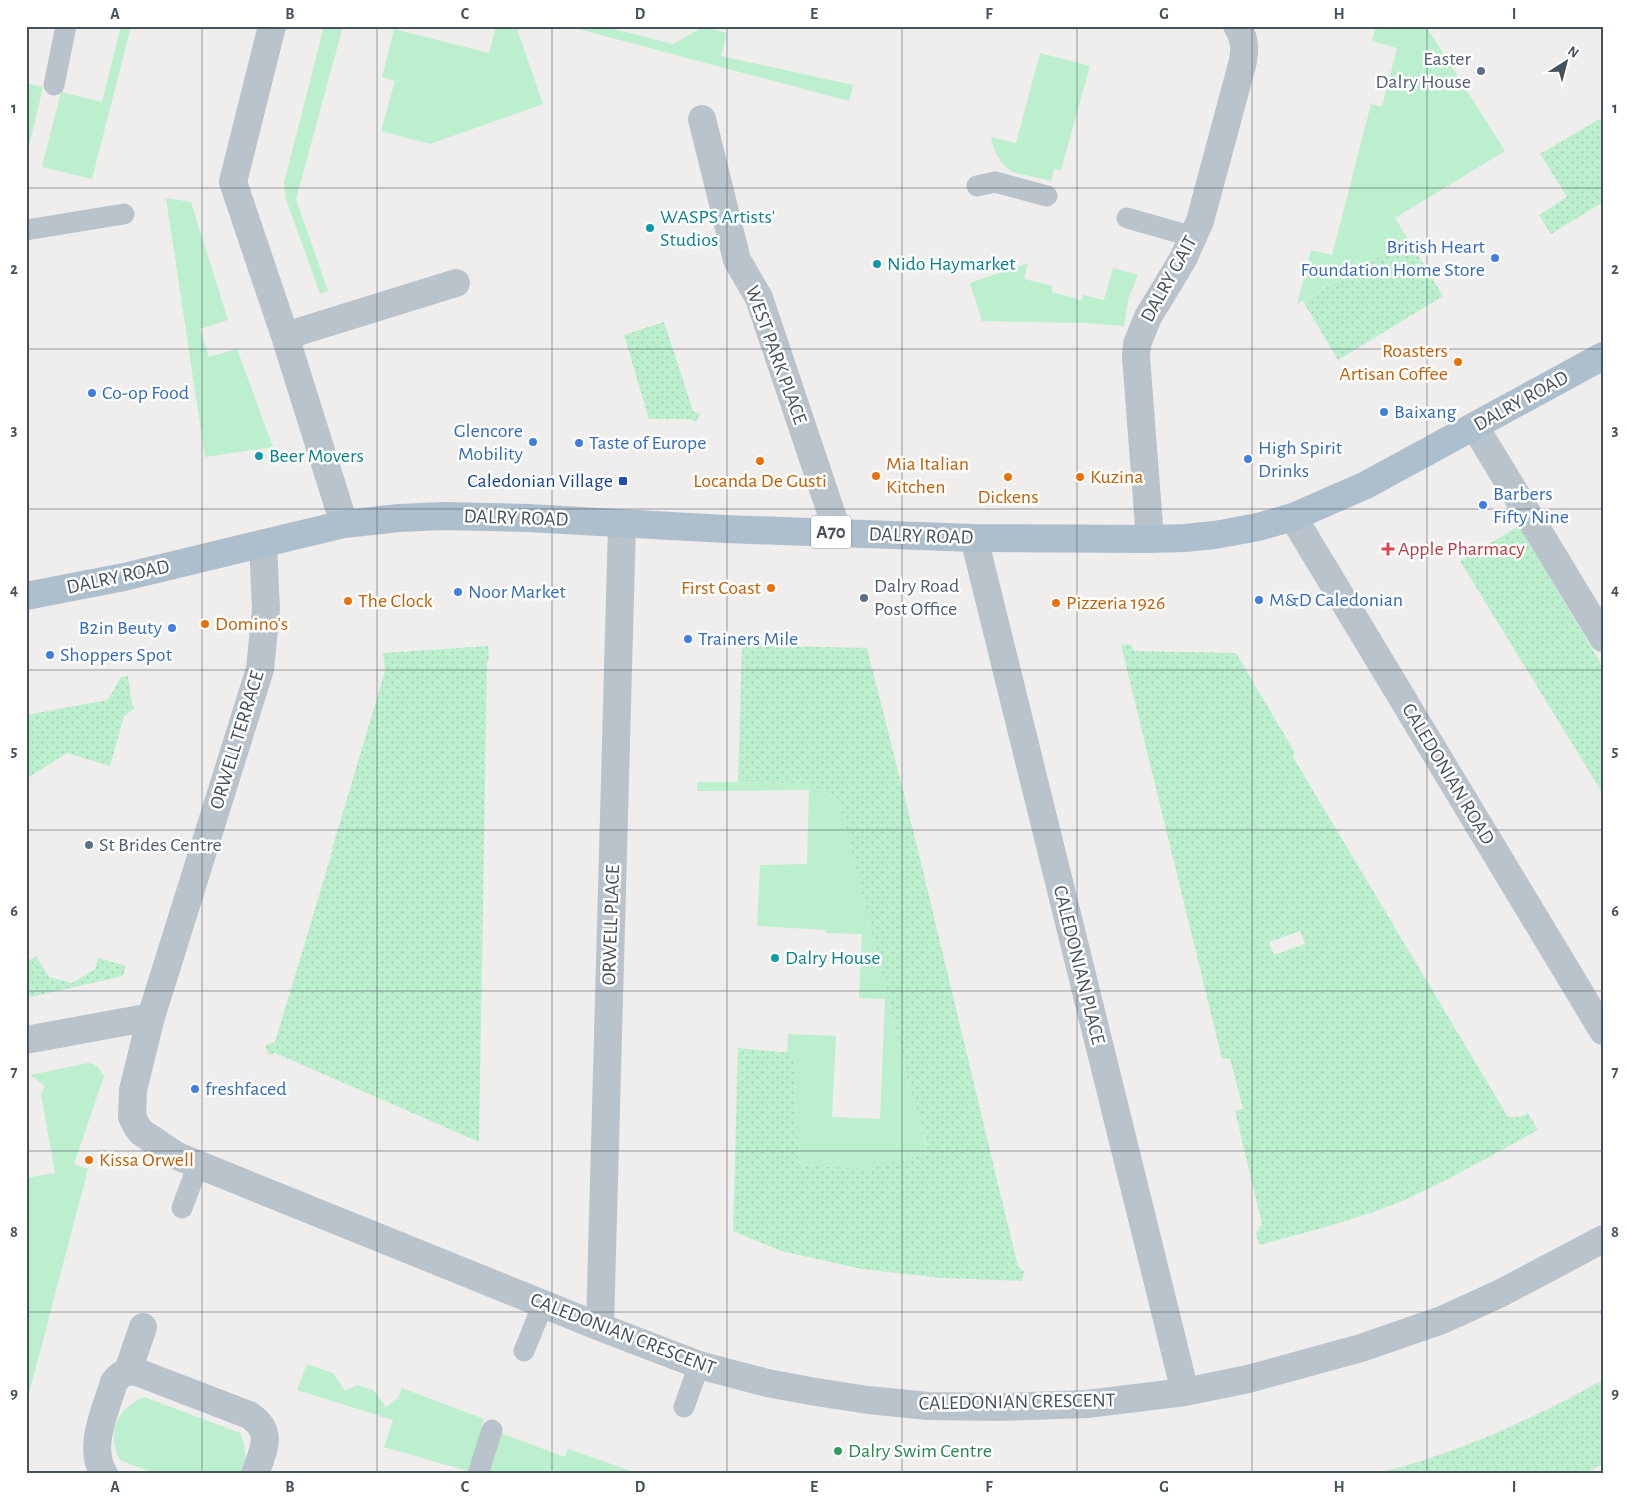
<svg xmlns="http://www.w3.org/2000/svg" width="1629" height="1500" font-family="'Alegreya Sans',sans-serif">
<style>
.grass{fill:#bbefcd}
.park{fill:url(#park-dots);fill-rule:evenodd}
.lines{fill:none;stroke-linecap:round;stroke-linejoin:round}
.lane{stroke:#b9c3cb;stroke-width:21}
.street{stroke:#b9c3cb;stroke-width:28}
.primary{stroke:#adbecd;stroke-width:28}
.grid{fill:none;stroke:#46525b;stroke-width:1;stroke-opacity:0.55}
.service-dot{fill:#5c6f8a;stroke:#fff;stroke-width:2}
.culture-dot{fill:#0f9aa8;stroke:#fff;stroke-width:2}
.shop-dot{fill:#3f7fe0;stroke:#fff;stroke-width:2}
.food-dot{fill:#e8710a;stroke:#fff;stroke-width:2}
.transit-dot{fill:#1a4fb4;stroke:#fff;stroke-width:2}
.health-dot{fill:#e0444e;stroke:#fff;stroke-width:2}
.leisure-dot{fill:#2e9e5b;stroke:#fff;stroke-width:2}
.labels{text-anchor:middle;dominant-baseline:central;stroke-width:5;stroke-linejoin:round;paint-order:stroke}
.shield{fill:#fff;stroke:#7e868c;stroke-width:1}
.shield-label{font-size:19px;font-weight:bold;fill:#46525b}
.service-label{font-size:20px;fill:#4e5e75;stroke:#fff;text-anchor:start}
.culture-label{font-size:20px;fill:#0d838f;stroke:#fff;text-anchor:start}
.shop-label{font-size:20px;fill:#366cbe;stroke:#fff;text-anchor:start}
.street-label{font-size:20px;fill:#46525b;stroke:#fff}
.food-label{font-size:20px;fill:#c56008;stroke:#fff;text-anchor:start}
.transit-label{font-size:20px;fill:#164399;stroke:#fff;text-anchor:end}
.health-label{font-size:20px;fill:#be3a42;stroke:#fff;text-anchor:start}
.leisure-label{font-size:20px;fill:#27864d;stroke:#fff;text-anchor:start}
.neatline{fill:none;stroke:#46525b;stroke-width:2}
.grid-label{font-size:16px;text-anchor:middle;font-weight:bold;fill:#46525b}
</style>
<defs>
<pattern id="park-dots" width="8" height="8" patternUnits="userSpaceOnUse" patternTransform="scale(1.25)"><rect width="8" height="8" fill="#bbefcd"/><path d="M2 2h.1M6 6h.1" fill="none" stroke="#a2cfb2" stroke-width="1.8" stroke-linecap="round"/></pattern>
</defs>
<rect width="100%" height="100%" fill="#f0eded"/>
<path class="grass" d="M 121,26 L 131,26 L 92,179 L 42,167 L 61,92 L 102,102 Z
M 324,26 L 343,26 L 296,199 L 328,291 L 320,294 L 286,199 L 284,183 Z
M 496,26 L 516,26 L 543,104 L 430,144 L 381,131 L 395,81 L 382,77 L 394,29 L 489,53 Z
M 567,26 L 603,26 L 673,44 L 703,27 L 727,33 L 721,56 L 853,85 L 849,101 Z
M 1382,26 L 1426,26 L 1505,151 L 1395,218 L 1408,239 L 1297,304 L 1311,250 L 1332,255 L 1371,104 L 1382,107 L 1397,48 L 1372,41 L 1375,28 L 1380,30 Z
M 1040,53 L 1090,66 L 1061,170 L 1054,169 L 1051,181 L 1013,172 C 1000,164 994,152 991,137 L 1016,143 Z
M 26,83 L 43,87 L 26,159 Z
M 166,198 L 191,202 L 228,320 L 200,329 L 209,357 L 237,349 L 273,447 L 205,457 Z
M 1028,263 L 1024,279 L 1053,286 L 1052,292 L 1081,300 L 1083,295 L 1104,300 L 1113,268 L 1138,275 L 1128,300 L 1124,326 L 1085,323 L 982,321 L 970,283 Z
M 697,782 L 805,783 L 839,799 L 906,1074 L 928,1153 L 871,1169 L 799,1165 L 794,1054 L 787,1053 L 788,1034 L 836,1036 L 832,1117 L 880,1119 L 885,999 L 859,998 L 862,934 L 826,933 L 826,930 L 757,926 L 760,865 L 807,864 L 809,790 L 697,791 Z
M 88,1063 C 97,1064 99,1068 104,1076 L 74,1164 L 88,1169 L 26,1405 L 26,1178 L 55,1173 L 41,1094 L 45,1086 L 30,1075 Z
M 307,1364 L 333,1373 L 345,1391 L 357,1385 L 373,1390 L 386,1407 L 398,1398 L 402,1388 L 484,1419 L 482,1426 L 565,1457 L 568,1449 L 640,1474 L 478,1474 L 384,1447 L 393,1420 L 297,1390 Z
M 144,1397 L 240,1433 C 246,1446 248,1460 241,1474 L 156,1474 L 120,1460 C 106,1434 116,1409 144,1397 Z"/>
<path class="park" d="M 1603,117 L 1603,202 L 1551,234 L 1539,215 L 1567,197 L 1540,154 Z
M 1408,239 L 1443,296 L 1338,360 L 1303,301 Z
M 664,322 L 693,411 L 700,414 L 696,422 L 690,419 L 649,419 L 624,335 Z
M 1519,526 L 1603,667 L 1603,794 L 1460,561 Z
M 1131,644 L 1133,650 L 1137,651 L 1236,653 L 1294,751 L 1293,757 L 1508,1117 L 1520,1117 L 1528,1113 L 1538,1130 C 1494,1154 1448,1181 1402,1201 C 1356,1220 1307,1232 1259,1245 L 1256,1233 L 1262,1224 L 1235,1111 L 1243,1109 L 1230,1058 L 1222,1059 L 1121,645 ZM 1300,931 L 1305,944 L 1274,955 L 1269,942 Z
M 742,645 L 867,648 L 916,842 L 1018,1267 L 1024,1271 L 1022,1281 L 942,1278 L 862,1269 L 781,1251 L 733,1231 L 738,1048 L 794,1053 L 799,1165 L 871,1169 L 928,1152 L 906,1074 L 839,799 L 805,783 L 738,782 Z
M 488,646 L 489,658 L 487,662 L 479,1142 L 275,1053 L 269,1055 L 265,1045 L 275,1042 L 333,849 L 332,849 L 385,671 L 383,653 Z
M 128,676 L 132,704 L 135,708 L 124,716 L 110,766 L 67,753 L 29,777 L 26,785 L 26,715 L 108,700 L 121,677 Z
M 36,956 L 49,977 L 72,983 L 95,969 L 98,958 L 126,966 L 123,976 L 26,998 L 26,959 L 29,960 Z
M 1603,1380 L 1603,1464 L 1584,1474 L 1374,1474 C 1454,1455 1531,1420 1603,1380 Z"/>
<g class="lines">
<path class="lane" d="M 54,85 L 66,26
M 977,186 L 995,182 L 1047,196
M 1127,218 L 1194,237
M 26,230 L 124,214
M 182,1208 L 198,1165
M 524,1351 L 543,1304
M 684,1407 L 699,1365
M 478,1474 L 492,1430"/>
<path class="street" d="M 272,26 L 233,182 L 285,336 L 344,524
M 702,119 L 737,260 L 759,298 L 838,533
M 285,336 L 456,283
M 1475,427 L 1603,638
M 1293,517 L 1603,1031
M 974,538 L 1185,1392
M 1150,539 L 1136,357 L 1137,344 L 1148,317 L 1183,259 L 1200,221 L 1243,61 C 1245,48 1245,38 1237,26
M 263,544 L 266,609 L 260,669 L 151,1017 L 133,1090 L 132,1117 L 136,1125 L 141,1132 L 177,1156 L 600,1327 L 699,1365 L 767,1383 L 816,1392 L 868,1400 L 928,1406 L 1001,1407 L 1087,1404 L 1185,1392 L 1248,1379 L 1361,1348 L 1442,1320 L 1501,1293 L 1603,1239
M 26,1040 L 151,1017
M 600,1327 L 622,524
M 128,1371 L 143,1327
M 104,1474 C 87,1447 106,1410 114,1382 C 121,1373 126,1371 137,1372 L 249,1415 C 275,1432 263,1450 255,1474"/>
<path class="primary" d="M 26,596 L 124,577 L 344,524 L 399,518 L 443,516 L 528,518 L 725,529 L 974,538 L 1150,539 L 1184,538 L 1215,535 L 1258,527 L 1293,517 L 1366,485 L 1603,356"/>
</g>
<path class="grid" d="M 202,26 L 202,1474M 377,26 L 377,1474M 552,26 L 552,1474M 727,26 L 727,1474M 902,26 L 902,1474M 1077,26 L 1077,1474M 1252,26 L 1252,1474M 1427,26 L 1427,1474M 26,188 L 1603,188M 26,349 L 1603,349M 26,509 L 1603,509M 26,670 L 1603,670M 26,830 L 1603,830M 26,991 L 1603,991M 26,1151 L 1603,1151M 26,1312 L 1603,1312"/>
<g class="service-dot">
<circle cx="1481" cy="71" r="5"/>
<circle cx="864" cy="598" r="5"/>
<circle cx="89" cy="845" r="5"/>
</g>
<g class="culture-dot">
<circle cx="650" cy="228" r="5"/>
<circle cx="877" cy="264" r="5"/>
<circle cx="259" cy="456" r="5"/>
<circle cx="775" cy="958" r="5"/>
</g>
<g class="shop-dot">
<circle cx="1495" cy="258" r="5"/>
<circle cx="92" cy="393" r="5"/>
<circle cx="1384" cy="412" r="5"/>
<circle cx="533" cy="442" r="5"/>
<circle cx="579" cy="443" r="5"/>
<circle cx="1248" cy="459" r="5"/>
<circle cx="1483" cy="505" r="5"/>
<circle cx="458" cy="592" r="5"/>
<circle cx="1259" cy="600" r="5"/>
<circle cx="172" cy="628" r="5"/>
<circle cx="688" cy="639" r="5"/>
<circle cx="50" cy="655" r="5"/>
<circle cx="195" cy="1089" r="5"/>
</g>
<g class="food-dot">
<circle cx="1458" cy="362" r="5"/>
<circle cx="760" cy="461" r="5"/>
<circle cx="876" cy="476" r="5"/>
<circle cx="1008" cy="477" r="5"/>
<circle cx="1080" cy="477" r="5"/>
<circle cx="771" cy="588" r="5"/>
<circle cx="348" cy="601" r="5"/>
<circle cx="1056" cy="603" r="5"/>
<circle cx="205" cy="624" r="5"/>
<circle cx="89" cy="1160" r="5"/>
</g>
<rect class="transit-dot" x="618" y="476" width="10" height="10" rx="2.5"/>
<path class="health-dot" d="M1385.5 541.5h5v5h5v5h-5v5h-5v-5h-5v-5h5z"/>
<circle class="leisure-dot" cx="838" cy="1451" r="5"/>
<g class="labels">
<rect class="shield" x="811" y="515.5" width="40" height="33" rx="4"/>
<g class="shield-label">
<text x="831" y="532">A70</text>
</g>
<g class="service-label">
<text x="1471" y="59" text-anchor="end">Easter<tspan x="1471" dy="23">Dalry House</tspan></text>
<text x="874" y="586">Dalry Road<tspan x="874" dy="23">Post Office</tspan></text>
<text x="99" y="845">St Brides Centre</text>
</g>
<g class="culture-label">
<text x="660" y="217">WASPS Artists'<tspan x="660" dy="23">Studios</tspan></text>
<text x="887" y="264">Nido Haymarket</text>
<text x="269" y="456">Beer Movers</text>
<text x="785" y="958">Dalry House</text>
</g>
<g class="shop-label">
<text x="1485" y="247" text-anchor="end">British Heart<tspan x="1485" dy="23">Foundation Home Store</tspan></text>
<text x="102" y="393">Co-op Food</text>
<text x="1394" y="412">Baixang</text>
<text x="523" y="431" text-anchor="end">Glencore<tspan x="523" dy="23">Mobility</tspan></text>
<text x="589" y="443">Taste of Europe</text>
<text x="1258" y="448">High Spirit<tspan x="1258" dy="23">Drinks</tspan></text>
<text x="1493" y="494">Barbers<tspan x="1493" dy="23">Fifty Nine</tspan></text>
<text x="468" y="592">Noor Market</text>
<text x="1269" y="600">M&amp;D Caledonian</text>
<text x="162" y="628" text-anchor="end">B2in Beuty</text>
<text x="698" y="639">Trainers Mile</text>
<text x="60" y="655">Shoppers Spot</text>
<text x="205" y="1089">freshfaced</text>
</g>
<g class="street-label">
<text transform="translate(1169 279) rotate(-61)">DALRY GAIT</text>
<text transform="translate(776 355) rotate(70)">WEST PARK PLACE</text>
<text transform="translate(1521 401) rotate(-29)">DALRY ROAD</text>
<text transform="translate(516 518) rotate(2)">DALRY ROAD</text>
<text transform="translate(921 536) rotate(2)">DALRY ROAD</text>
<text transform="translate(118 577) rotate(-12)">DALRY ROAD</text>
<text transform="translate(237 740) rotate(-73)">ORWELL TERRACE</text>
<text transform="translate(1448 774) rotate(59)">CALEDONIAN ROAD</text>
<text transform="translate(611 925) rotate(-88)">ORWELL PLACE</text>
<text transform="translate(1079 965) rotate(76)">CALEDONIAN PLACE</text>
<text transform="translate(623 1334) rotate(21)">CALEDONIAN CRESCENT</text>
<text transform="translate(1017 1402) rotate(-1)">CALEDONIAN CRESCENT</text>
</g>
<g class="food-label">
<text x="1448" y="351" text-anchor="end">Roasters<tspan x="1448" dy="23">Artisan Coffee</tspan></text>
<text x="886" y="464">Mia Italian<tspan x="886" dy="23">Kitchen</tspan></text>
<text x="1090" y="477">Kuzina</text>
<text x="760" y="481" text-anchor="middle">Locanda De Gusti</text>
<text x="1008" y="497" text-anchor="middle">Dickens</text>
<text x="761" y="588" text-anchor="end">First Coast</text>
<text x="358" y="601">The Clock</text>
<text x="1066" y="603">Pizzeria 1926</text>
<text x="215" y="624">Domino's</text>
<text x="99" y="1160">Kissa Orwell</text>
</g>
<g class="transit-label">
<text x="613" y="481">Caledonian Village</text>
</g>
<g class="health-label">
<text x="1398" y="549">Apple Pharmacy</text>
</g>
<g class="leisure-label">
<text x="848" y="1451">Dalry Swim Centre</text>
</g>
</g>
<rect width="1629" height="1500" fill="none" stroke="#ffffff" stroke-width="55"/>
<g transform="translate(1566 62) rotate(36)" stroke="#ffffff" stroke-width="4" paint-order="stroke">
<path d="M0-4L9 19L0 12L-9 19Z" fill="#46525b"/>
<text y="-8" font-size="14" font-weight="bold" text-anchor="middle" fill="#46525b">N</text>
</g>
<rect x="28" y="28" width="1574" height="1444" class="neatline"/>
<g class="grid-label">
<text x="115" y="19">A</text>
<text x="290" y="19">B</text>
<text x="465" y="19">C</text>
<text x="640" y="19">D</text>
<text x="814" y="19">E</text>
<text x="989" y="19">F</text>
<text x="1164" y="19">G</text>
<text x="1339" y="19">H</text>
<text x="1514" y="19">I</text>
<text x="14" y="113">1</text>
<text x="1615" y="113">1</text>
<text x="14" y="274">2</text>
<text x="1615" y="274">2</text>
<text x="14" y="435">3</text>
<text x="1615" y="435">3</text>
<text x="14" y="595">4</text>
<text x="1615" y="595">4</text>
<text x="14" y="756">5</text>
<text x="1615" y="756">5</text>
<text x="14" y="916">6</text>
<text x="1615" y="916">6</text>
<text x="14" y="1077">7</text>
<text x="1615" y="1077">7</text>
<text x="14" y="1237">8</text>
<text x="1615" y="1237">8</text>
<text x="14" y="1398">9</text>
<text x="1615" y="1398">9</text>
<text x="115" y="1492">A</text>
<text x="290" y="1492">B</text>
<text x="465" y="1492">C</text>
<text x="640" y="1492">D</text>
<text x="814" y="1492">E</text>
<text x="989" y="1492">F</text>
<text x="1164" y="1492">G</text>
<text x="1339" y="1492">H</text>
<text x="1514" y="1492">I</text>
</g>
</svg>
